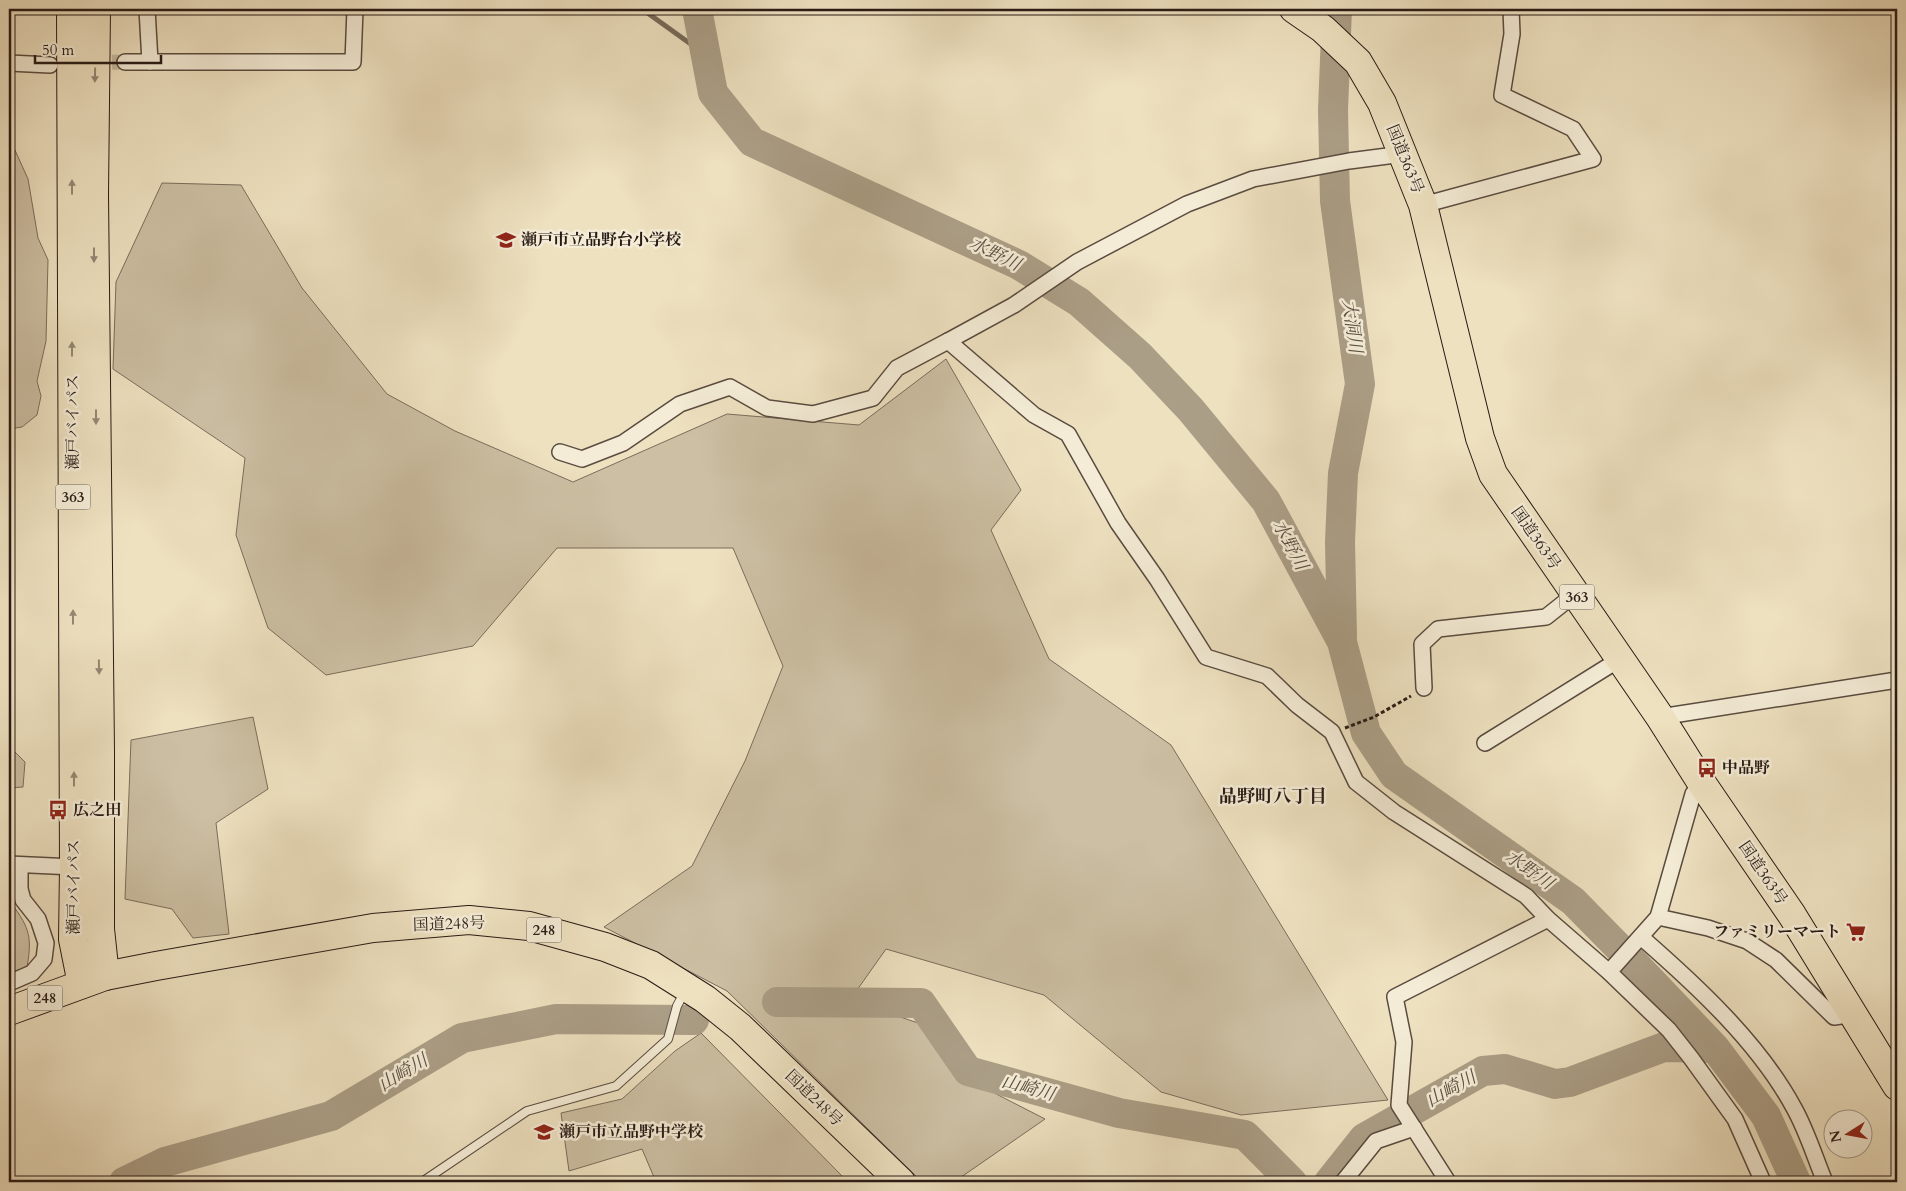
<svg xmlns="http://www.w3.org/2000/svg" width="1906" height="1191" viewBox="0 0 1906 1191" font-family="Cardo,'Noto Serif JP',serif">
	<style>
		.green { fill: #ccbfa3; stroke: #7a6d5c }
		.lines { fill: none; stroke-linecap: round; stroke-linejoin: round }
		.stream { stroke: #776a59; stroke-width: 5 }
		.river { stroke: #ab9e86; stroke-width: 30 }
		.street-tunnel { stroke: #c6b99e; stroke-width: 15; stroke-dasharray: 15 8; stroke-linecap: butt }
		.lane-casing { stroke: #5a4c40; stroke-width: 10 }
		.street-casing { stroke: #5a4c40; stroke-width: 18 }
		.highway-casing { stroke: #281b16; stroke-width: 30 }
		.path { stroke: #281b16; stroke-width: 3; stroke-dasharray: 4 2.5; stroke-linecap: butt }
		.lane { stroke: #f4ecd6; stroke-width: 8 }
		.street { stroke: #f4ecd6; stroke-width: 15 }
		.highway { stroke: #eee1c0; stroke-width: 28 }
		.oneway { fill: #958874 }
		.labels { text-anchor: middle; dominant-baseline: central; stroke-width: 5; stroke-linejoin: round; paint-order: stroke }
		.shield { fill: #f4ecd6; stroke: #655a50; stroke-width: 1 }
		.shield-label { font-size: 15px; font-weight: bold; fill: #281b16 }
		.street-label { font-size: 16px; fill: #281b16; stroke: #f4ecd6 }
		.poi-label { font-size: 16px; font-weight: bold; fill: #281b16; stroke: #f4ecd6; text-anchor: start }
		.water-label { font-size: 18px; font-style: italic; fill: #5c4f43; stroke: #f4ecd6 }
		.neighbourhood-label { font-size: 18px; font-weight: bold; fill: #281b16; stroke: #f4ecd6 }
	</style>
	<rect width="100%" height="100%" fill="#eee1c0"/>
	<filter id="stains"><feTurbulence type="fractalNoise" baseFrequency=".004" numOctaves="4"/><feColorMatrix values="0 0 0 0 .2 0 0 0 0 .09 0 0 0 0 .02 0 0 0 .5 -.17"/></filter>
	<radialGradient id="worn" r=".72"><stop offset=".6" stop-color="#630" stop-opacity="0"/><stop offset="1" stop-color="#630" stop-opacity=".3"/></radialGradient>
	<!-- green -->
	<g class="green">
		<path d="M9,148H14L28,179L38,238L48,260L46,341L37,381L41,396L37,415L22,427L9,429Z"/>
		<path d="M162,183L241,185L302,288L387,394L455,431L573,482L727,414L859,425L946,359L1021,490L991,530L1049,659L1171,745L1388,1100L1241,1115L1161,1092L1044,995L886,949L850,1000L924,1025L969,1080L1045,1119L954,1182H922L727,991L604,927L692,866L745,761L783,666L733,548H557L473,646L326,675L268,628L236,535L245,458L113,369L116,282Z"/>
		<path d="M253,717L268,789L216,823L229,934L193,938L172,909L125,899L131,740Z"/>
		<path d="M9,746L25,762L23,787L9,788Z"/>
		<path d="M9,900C28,926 33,934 27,967L9,978Z"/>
		<path d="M701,1033L848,1182H656L642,1149L569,1171L561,1113L622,1099L675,1051Z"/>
	</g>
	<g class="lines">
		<!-- stream -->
		<path class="stream" d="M642,9L706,55"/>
		<!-- river -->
		<g class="river">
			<path d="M697,9L713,93L752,142L1019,265L1079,302L1140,356L1191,410L1266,501L1342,642L1366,733L1394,775L1573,901L1636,965L1715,1048L1766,1116L1796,1182"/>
			<path d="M1337,9L1333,110L1335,201L1360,384L1343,473L1340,542L1342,636"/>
			<path d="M777,1002L921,1003L968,1071L1119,1113L1245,1135L1292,1182"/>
			<path d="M124,1182L165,1162L331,1116L462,1038L556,1019L694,1020"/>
			<path d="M1329,1182L1364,1138L1483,1071L1505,1069L1555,1084L1570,1082L1664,1047L1714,1048"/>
		</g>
		<!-- street-tunnel -->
		<path class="street-tunnel" d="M89,63L125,62"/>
		<defs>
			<path id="lane" d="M422,1182L527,1111L616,1086L668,1039L677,1006L685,991"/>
			<g id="street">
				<path d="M147,9L150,62"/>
				<path d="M125,62H353L355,9"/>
				<path d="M9,63L50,65"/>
				<path d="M1403,154L1349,161L1253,179L1187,204L1077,262L1014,305L948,341L1034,415L1068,434L1118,523L1157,579L1206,657L1267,676L1297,705L1332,732L1356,782L1394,812L1526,896L1548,919L1609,972L1669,1030L1691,1058L1735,1119L1763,1182"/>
				<path d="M1423,205L1593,159L1573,129L1502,95L1512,34L1511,9"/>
				<path d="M560,452L582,459L623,443L680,404L730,387L767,408L813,414L873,398L897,368L948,341"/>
				<path d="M1424,688L1422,644L1438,629L1546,617L1575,594"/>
				<path d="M1660,717L1897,680"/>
				<path d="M1485,743L1620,659"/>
				<path d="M9,864L74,867"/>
				<path d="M1658,917L1708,928L1747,941L1776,960L1834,1017L1854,1014"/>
				<path d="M1641,937C1696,985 1759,1043 1794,1108C1807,1131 1815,1158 1825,1182"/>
				<path d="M1609,972L1658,917L1693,794L1701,782"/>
				<path d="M9,983L32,973L44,959L46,943L38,919L23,900L20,889V865"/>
				<path d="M1343,1182L1376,1141L1414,1128"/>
				<path d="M1448,1182L1399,1105L1404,1042L1395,997L1548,919"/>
			</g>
			<g id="highway">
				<path d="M71,9L74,867L73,939L82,984"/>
				<path d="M96,9L94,194L100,751V929L105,976"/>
				<path d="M1294,9L1323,29L1358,62L1382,103L1423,205L1480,438L1493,474L1660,717L1701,782L1792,915L1897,1086"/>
				<path d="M9,1011L105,976L156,966L373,928L469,920L529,926L605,947L651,965L705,999L740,1027L901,1182"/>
			</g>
		</defs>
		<!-- lane casing -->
		<use href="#lane" class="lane-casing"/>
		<!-- street casing -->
		<use href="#street" class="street-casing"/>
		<!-- highway casing -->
		<use href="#highway" class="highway-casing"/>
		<!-- path -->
		<path class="path" d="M1345,728L1374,717L1411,696"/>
		<!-- lane -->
		<use href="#lane" class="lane"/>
		<!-- street -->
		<use href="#street" class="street"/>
		<!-- highway -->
		<use href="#highway" class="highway"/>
	</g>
	<!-- one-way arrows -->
	<defs><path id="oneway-solid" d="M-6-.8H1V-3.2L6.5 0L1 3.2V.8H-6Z" transform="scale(1.25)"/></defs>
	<g class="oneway">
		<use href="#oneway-solid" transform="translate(95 75) rotate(91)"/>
		<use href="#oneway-solid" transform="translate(72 187) rotate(-90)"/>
		<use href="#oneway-solid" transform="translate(94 255) rotate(90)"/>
		<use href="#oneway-solid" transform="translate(72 349) rotate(-90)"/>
		<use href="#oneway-solid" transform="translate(96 417) rotate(90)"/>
		<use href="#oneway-solid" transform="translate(73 617) rotate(-90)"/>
		<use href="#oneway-solid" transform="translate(99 667) rotate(89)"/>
		<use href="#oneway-solid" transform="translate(74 779) rotate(-90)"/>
	</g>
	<!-- icons -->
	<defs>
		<symbol id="school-bare" viewBox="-9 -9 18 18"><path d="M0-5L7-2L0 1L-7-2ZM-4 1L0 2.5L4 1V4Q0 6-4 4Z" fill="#8f2418" stroke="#f4ecd6" stroke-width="2.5" paint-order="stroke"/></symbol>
		<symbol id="bus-bare" viewBox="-9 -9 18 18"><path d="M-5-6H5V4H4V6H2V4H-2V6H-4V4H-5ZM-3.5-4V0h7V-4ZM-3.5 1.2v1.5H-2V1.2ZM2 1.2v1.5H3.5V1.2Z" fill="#8f2418" stroke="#f4ecd6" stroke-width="2.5" paint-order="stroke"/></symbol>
		<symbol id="supermarket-bare" viewBox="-9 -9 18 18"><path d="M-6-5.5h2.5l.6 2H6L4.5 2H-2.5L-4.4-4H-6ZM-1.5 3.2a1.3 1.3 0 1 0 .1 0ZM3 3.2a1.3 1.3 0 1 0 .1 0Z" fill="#8f2418" stroke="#f4ecd6" stroke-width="2.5" paint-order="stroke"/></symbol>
	</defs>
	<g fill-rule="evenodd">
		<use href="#school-bare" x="492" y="226" width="28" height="28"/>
		<use href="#bus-bare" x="1693" y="754" width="28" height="28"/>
		<use href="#bus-bare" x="44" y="796" width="28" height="28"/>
		<use href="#supermarket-bare" x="1842" y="918" width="28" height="28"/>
		<use href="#school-bare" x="530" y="1118" width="28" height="28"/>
	</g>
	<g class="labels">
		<!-- shield labels -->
		<g class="shield">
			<rect x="55.5" y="484.5" width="35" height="25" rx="4"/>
			<rect x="1559.5" y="584.5" width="35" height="25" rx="4"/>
			<rect x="526.5" y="917.5" width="35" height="25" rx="4"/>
			<rect x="27.5" y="985.5" width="35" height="25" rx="4"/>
		</g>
		<g class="shield-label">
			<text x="73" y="497">363</text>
			<text x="1577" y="597">363</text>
			<text x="544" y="930">248</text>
			<text x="45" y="998">248</text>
		</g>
		<!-- street labels -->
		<g class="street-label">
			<text transform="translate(1405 159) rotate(68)">国道363号</text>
			<text transform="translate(73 422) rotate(-90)">瀬戸バイパス</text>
			<text transform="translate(1536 538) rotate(55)">国道363号</text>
			<text transform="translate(1763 873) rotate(56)">国道363号</text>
			<text transform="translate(74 887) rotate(-90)">瀬戸バイパス</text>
			<text transform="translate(449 924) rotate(-2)">国道248号</text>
			<text transform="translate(814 1098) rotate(44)">国道248号</text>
		</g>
		<!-- poi labels -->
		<g class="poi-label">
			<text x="521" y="240">瀬戸市立品野台小学校</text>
			<text x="1722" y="768">中品野</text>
			<text x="73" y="810">広之田</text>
			<text x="1841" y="932" text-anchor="end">ファミリーマート</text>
			<text x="559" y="1132">瀬戸市立品野中学校</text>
		</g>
		<!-- water labels -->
		<g class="water-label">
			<text transform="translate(995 254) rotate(26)">水野川</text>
			<text transform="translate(1352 326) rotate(82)">大洞川</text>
			<text transform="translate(1290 545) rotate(62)">水野川</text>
			<text transform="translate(1529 870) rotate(35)">水野川</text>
			<text transform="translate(403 1073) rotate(-31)">山崎川</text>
			<text transform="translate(1028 1088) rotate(15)">山崎川</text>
			<text transform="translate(1451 1089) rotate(-29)">山崎川</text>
		</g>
		<!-- neighbourhood labels -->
		<g class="neighbourhood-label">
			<text x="1273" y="796">品野町八丁目</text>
		</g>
	</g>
	<!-- margin -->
	<rect width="1906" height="1191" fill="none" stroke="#eee1c0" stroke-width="30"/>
	<rect x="10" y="10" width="1886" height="1171" fill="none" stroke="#281b16" stroke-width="2.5"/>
	<rect x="15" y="15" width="1876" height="1161" fill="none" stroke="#281b16"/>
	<!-- north arrow -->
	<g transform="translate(1848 1134) rotate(259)"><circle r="24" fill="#f4ecd6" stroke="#a29889"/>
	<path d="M0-4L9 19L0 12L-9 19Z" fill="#8f2418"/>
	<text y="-8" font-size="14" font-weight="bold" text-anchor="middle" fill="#281b16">N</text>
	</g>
	<!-- scale -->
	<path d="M35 55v8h126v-8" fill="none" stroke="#281b16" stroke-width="2.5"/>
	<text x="42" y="55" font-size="15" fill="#281b16" stroke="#f4ecd6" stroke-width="4" paint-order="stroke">50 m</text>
	<rect width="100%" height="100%" filter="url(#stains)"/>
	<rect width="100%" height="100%" fill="url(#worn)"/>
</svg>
